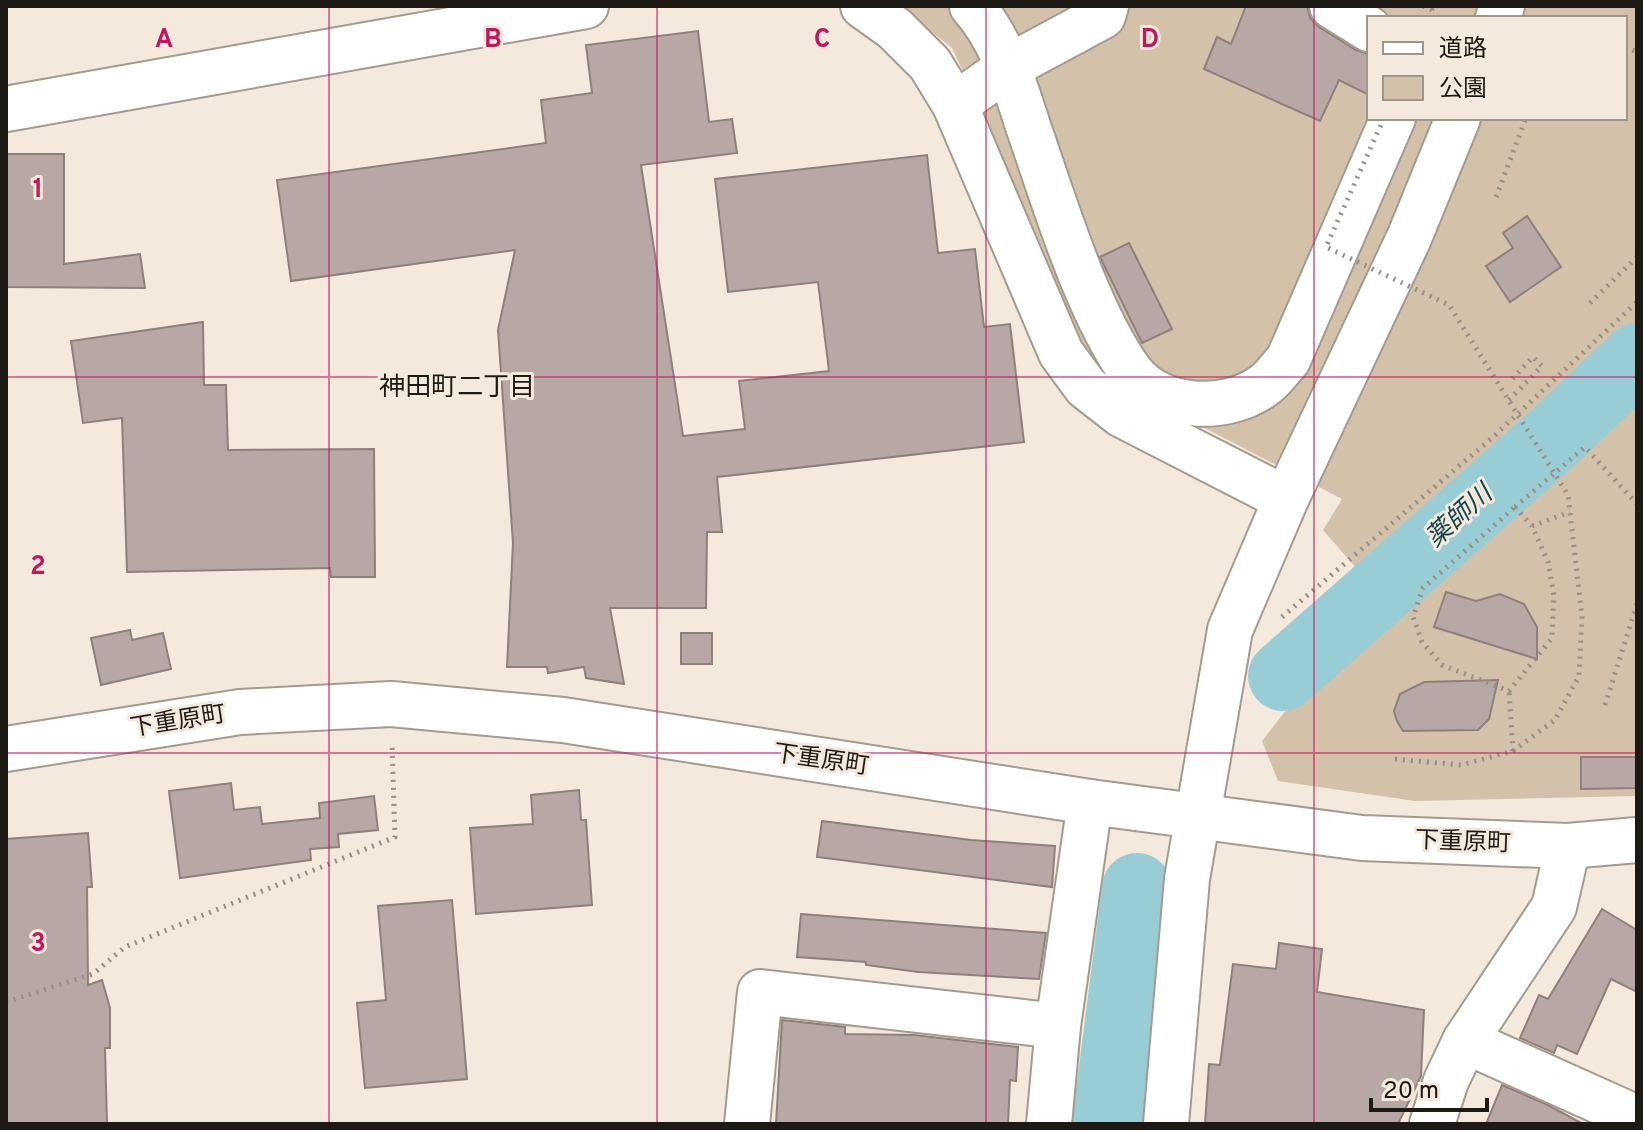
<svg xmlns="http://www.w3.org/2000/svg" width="1643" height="1130" viewBox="0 0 1643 1130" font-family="Overpass,'Noto Sans JP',sans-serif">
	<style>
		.green { fill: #d3c1a9; fill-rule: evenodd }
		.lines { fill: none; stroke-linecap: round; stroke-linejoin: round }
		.river { stroke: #99cdd5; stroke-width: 70 }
		.building { fill: #b7a7a5; stroke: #8f7f7d; stroke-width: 2 }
		.minor-casing { stroke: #a49b8f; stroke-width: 48 }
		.path { stroke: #978f87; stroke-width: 5; stroke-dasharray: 2 6; stroke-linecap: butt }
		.minor { stroke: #fff; stroke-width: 44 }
		.path-bridge { stroke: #978f87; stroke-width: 5; stroke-dasharray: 2 6; stroke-linecap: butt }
		.grid { fill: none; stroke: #c2185b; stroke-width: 2; stroke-opacity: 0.55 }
		.labels { text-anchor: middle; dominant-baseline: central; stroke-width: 6; stroke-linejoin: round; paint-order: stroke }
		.street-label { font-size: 24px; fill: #1d1915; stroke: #f3e9dd }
		.neighbourhood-label { font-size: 26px; fill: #1d1915; stroke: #f3e9dd }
		.water-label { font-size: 26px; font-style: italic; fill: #17464d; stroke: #f3e9dd }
		.grid-label { font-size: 26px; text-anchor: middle; font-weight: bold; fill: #c2185b; stroke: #f3e9dd; stroke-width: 6; stroke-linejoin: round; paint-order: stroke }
	</style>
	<rect width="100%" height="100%" fill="#f3e9dd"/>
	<!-- green -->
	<path class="green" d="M900,6H1637V796L1415,801L1278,781L1262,741L1319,668L1391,608L1323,530L1342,499L1098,373L1071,332L983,113L952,48ZM1369,18H1625V118H1369Z"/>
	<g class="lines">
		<!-- river -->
		<g class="river">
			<path d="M1283,676L1551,440L1637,358"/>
			<path d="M1107,1124L1137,888"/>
		</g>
	</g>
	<!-- building -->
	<g class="building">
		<path d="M1246,6H1307L1310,18L1319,27L1356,50L1369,54V95L1339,80L1320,121L1204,69L1217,37L1231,44Z"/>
		<path d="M698,31L709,122L732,119L737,153L641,165L683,436L745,429L739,381L829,371L818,282L728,292L715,179L927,155L938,253L975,249L984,327L1010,324L1024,442L717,477L722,532H707L706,608H610L624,684L586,678L584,667L548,673L547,667H507L513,543L498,330L515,250L291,281L277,180L546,143L541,100L592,93L586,45Z"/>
		<path d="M6,154H64V264L140,254L145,288L6,287Z"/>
		<path d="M1527,216L1561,267L1510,302L1486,266L1513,248L1503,233Z"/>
		<path d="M1129,243L1172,329L1142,343L1100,257Z"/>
		<path d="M203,322L204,385H226L228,450L374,449L375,577H331L330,568L127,572L122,418L83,423L71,341Z"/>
		<path d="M1446,592L1476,601L1500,594L1524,604L1537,627V659L1434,627Z"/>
		<path d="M130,630L132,640L163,633L171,669L101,685L91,638Z"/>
		<rect x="681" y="633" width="31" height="31"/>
		<path d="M1498,680L1489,719L1478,730L1403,731L1397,721L1394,711L1400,694L1424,682Z"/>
		<path d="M1581,757H1637V788L1581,789Z"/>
		<path d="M231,783L234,810L260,807L262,824L320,818L319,803L374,796L378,830L338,834L339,847L310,849L311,860L180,878L169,791Z"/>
		<path d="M579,790L581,820H586L592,905L476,914L470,828L533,824L531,795Z"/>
		<path d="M822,821L971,840L1055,846L1052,887L817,857Z"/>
		<path d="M88,833L92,887H87L88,985L102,980L110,1008V1048H105L107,1124H6V839Z"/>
		<path d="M452,900L467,1079L365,1088L357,1003L386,1000L378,906Z"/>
		<path d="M1602,909L1637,930V992L1611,979L1577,1054L1557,1045L1554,1053L1520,1038L1539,995L1548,999Z"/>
		<path d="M801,914L1046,933L1039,979L918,972L866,965V962L797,957Z"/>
		<path d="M1279,943L1322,949L1317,992L1424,1010L1421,1076L1398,1124H1205L1209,1064L1220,1065L1233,964L1276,969Z"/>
		<path d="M782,1020L845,1027V1034L914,1035L1018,1047L1016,1081L1010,1080L1008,1124H776Z"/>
		<path d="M1502,1085L1548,1105L1583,1124H1486Z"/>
	</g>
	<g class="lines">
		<defs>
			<g id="minor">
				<path d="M863,6L895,29L930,64L955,105L1061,353L1086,387L1122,415L1286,499"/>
				<path d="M972,6C1002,40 1014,83 1028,126C1053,198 1087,312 1131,372C1159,410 1226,413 1263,386C1273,380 1280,368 1288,360L1393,118"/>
				<path d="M1332,6L1369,29"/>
				<path d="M1498,18L1502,6"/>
				<path d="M955,105L1010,66L1103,16L1106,6"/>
				<path d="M6,109L586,6"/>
				<path d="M6,749L240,712L391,704L563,720L1090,802L1362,838L1568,846L1637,840"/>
				<path d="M1465,1041L1637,1118"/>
				<path d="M747,1124L760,992L1058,1026"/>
				<path d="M1049,1124L1058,1026L1090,802"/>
				<path d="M1166,1124L1187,879L1230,630L1286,499L1409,238L1458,118"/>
				<path d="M1432,1124L1446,1081L1465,1041L1554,907L1568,846"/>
			</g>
		</defs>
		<!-- minor casing -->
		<use href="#minor" class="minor-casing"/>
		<!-- path -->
		<g class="path">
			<path d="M1423,6L1432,10L1429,18"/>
			<path d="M1625,47L1637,52"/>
			<path d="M1496,197L1526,118"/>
			<path d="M1590,303L1637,257"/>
			<path d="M1509,400L1542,366L1533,357L1512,379"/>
			<path d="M1515,507L1532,526L1548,562L1554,596L1552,638L1509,691L1442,665L1422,642L1413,617L1423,588Z"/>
			<path d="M1515,507L1585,447L1637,504"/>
			<path d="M1532,526L1570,512"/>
			<path d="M1282,617L1492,438L1637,302"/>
			<path d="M1605,705L1637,604"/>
			<path d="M1513,751L1555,720"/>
			<path d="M1395,759L1461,765L1513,751L1509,691"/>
			<path d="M6,1002L93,974L125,947L395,837L392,743"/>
		</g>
		<!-- minor -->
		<use href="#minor" class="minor"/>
		<!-- path-bridge -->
		<path class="path-bridge" d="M1384,118L1326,247L1449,305L1568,495L1582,617L1579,676L1555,720"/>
	</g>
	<!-- grid -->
	<path class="grid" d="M329,6V1124M657,6V1124M986,6V1124M1314,6V1124M6,377H1637M6,753H1637"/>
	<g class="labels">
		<!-- street labels -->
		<g class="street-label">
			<text transform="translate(178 722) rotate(-9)">下重原町</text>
			<text transform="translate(821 761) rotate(8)">下重原町</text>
			<text transform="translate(1463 843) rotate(2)">下重原町</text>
		</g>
		<!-- neighbourhood labels -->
		<g class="neighbourhood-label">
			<text x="457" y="388">神田町二丁目</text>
		</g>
		<!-- water labels -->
		<g class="water-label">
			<text transform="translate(1460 517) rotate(-42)">薬師川</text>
		</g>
	</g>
	<g class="grid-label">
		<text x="164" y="47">A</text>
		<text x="493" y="47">B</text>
		<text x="822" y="47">C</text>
		<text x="1150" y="47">D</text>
		<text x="38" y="197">1</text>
		<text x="38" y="574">2</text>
		<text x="38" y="951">3</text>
	</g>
	<!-- border -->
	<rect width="1643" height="1130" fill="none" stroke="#1d1915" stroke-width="16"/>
	<!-- legend -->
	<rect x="1367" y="16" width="260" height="104" fill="#f3e9dd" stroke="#9d968d" stroke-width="2"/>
	<rect x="1383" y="42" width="40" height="12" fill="#ffffff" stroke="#9d968d" stroke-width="2"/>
	<text x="1439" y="56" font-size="24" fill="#1d1915">道路</text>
	<rect x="1383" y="76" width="40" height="24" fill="#d3c1a9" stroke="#9d968d" stroke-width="2"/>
	<text x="1439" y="96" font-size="24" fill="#1d1915">公園</text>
	<!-- scale -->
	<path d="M1371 1098v12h116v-12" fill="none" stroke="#1d1915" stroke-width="4"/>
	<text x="1383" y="1098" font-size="24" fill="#1d1915" stroke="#f3e9dd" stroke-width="6" paint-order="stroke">20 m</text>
</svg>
